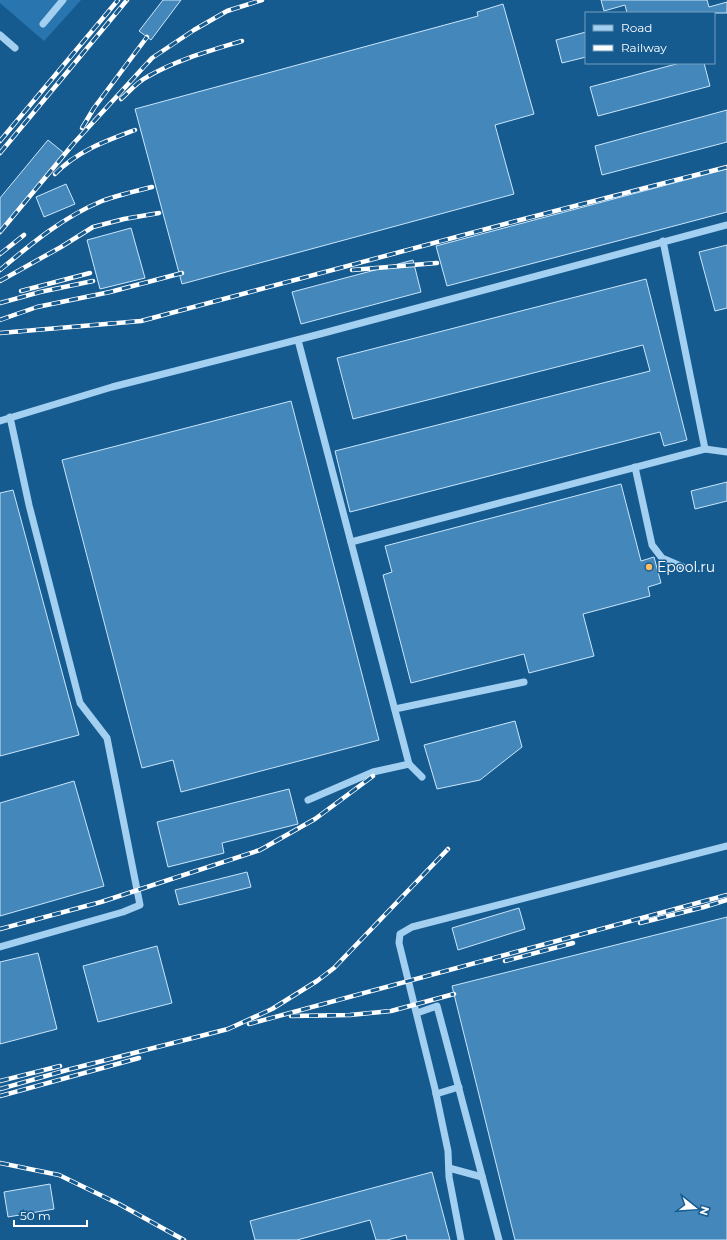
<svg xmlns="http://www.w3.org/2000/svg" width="727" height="1240" viewBox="0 0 727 1240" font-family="Montserrat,sans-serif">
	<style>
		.green { fill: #2975af }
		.building { fill: #4487ba; stroke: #cae6fb }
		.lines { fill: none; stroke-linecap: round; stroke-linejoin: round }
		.minor { stroke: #a3cff0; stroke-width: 7 }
		.rail-casing { stroke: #fff; stroke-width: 4.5 }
		.rail { stroke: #165b90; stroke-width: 3; stroke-dasharray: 9; stroke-linecap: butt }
		.poi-dot { fill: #ffbe62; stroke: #165b90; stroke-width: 1.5 }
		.labels { text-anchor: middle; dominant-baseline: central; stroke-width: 3; stroke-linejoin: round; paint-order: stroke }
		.poi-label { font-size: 14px; fill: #fff; stroke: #165b90; text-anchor: start }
	</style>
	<rect width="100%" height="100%" fill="#165b90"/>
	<!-- green -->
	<path class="green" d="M0,0H81L44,41L0,3Z"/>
	<!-- building -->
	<g class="building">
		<path d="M163,0H181L151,40L139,31Z"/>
		<path d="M601,0H707L709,7L727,2V13H627L625,5L604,11Z"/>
		<path d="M503,4L534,114L495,125L514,194L182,284L135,109L478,16L477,12Z"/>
		<path d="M586,32V57L562,63L556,40Z"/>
		<path d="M680,63H704L710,86L598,116L590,87Z"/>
		<path d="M727,110V142L602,175L595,146Z"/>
		<path d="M48,140L64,153L0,231V198Z"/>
		<path d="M727,169V212L447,286L436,246Z"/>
		<path d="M66,184L75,204L44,217L36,197Z"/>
		<path d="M131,228L145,278L100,289L87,240Z"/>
		<path d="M727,245V308L715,311L699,252Z"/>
		<path d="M413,260L421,292L301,324L292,292Z"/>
		<path d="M646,279L687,440L664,446L660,432L350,512L335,451L650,371L643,345L353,419L337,358Z"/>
		<path d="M291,401L379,740L181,792L173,760L142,768L62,460Z"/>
		<path d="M727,482V501L695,509L691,491Z"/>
		<path d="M621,484L641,561L654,557L661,583L648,587L650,596L583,614L594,656L529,673L524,654L411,683L383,575L392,572L385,546Z"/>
		<path d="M13,490L79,735L0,756V493Z"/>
		<path d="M515,721L522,747L480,780L437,789L424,745Z"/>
		<path d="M74,781L104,886L0,916V803Z"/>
		<path d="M289,789L298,824L222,843L224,853L168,867L157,822Z"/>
		<path d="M247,872L251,887L179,905L175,890Z"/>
		<path d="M519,908L525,929L458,950L452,928Z"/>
		<path d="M727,917V1240H515L452,986Z"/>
		<path d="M157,946L172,1003L98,1022L83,966Z"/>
		<path d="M38,953L57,1029L0,1044V962Z"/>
		<path d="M432,1172L450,1240H407L406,1235L387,1240H376L370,1220L297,1240H255L250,1221Z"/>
		<path d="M50,1184L54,1209L8,1217L4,1192Z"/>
	</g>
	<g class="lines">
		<!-- minor -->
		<g class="minor">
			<path d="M43,24L63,0"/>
			<path d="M0,35L15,48"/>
			<path d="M298,340L409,764L373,772L308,800"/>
			<path d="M0,421L112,387L320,334L727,225"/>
			<path d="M705,449L727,452"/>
			<path d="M635,467L652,545L662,558L683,567"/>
			<path d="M351,542L705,449L663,241"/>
			<path d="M395,709L524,682"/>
			<path d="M409,764L422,777"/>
			<path d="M0,947L123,912L140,905L107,738L80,703L29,505L10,417"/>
			<path d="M417,1013L437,1006L499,1240"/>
			<path d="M436,1094L459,1087"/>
			<path d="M449,1168L482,1177"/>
			<path d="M461,1240L449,1177L448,1151L435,1089L399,943L400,934L412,927L727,846"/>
		</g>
		<defs>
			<g id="rail">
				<path d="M121,99C129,92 137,82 147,77C176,60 209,51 242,41"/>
				<path d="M82,128L94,108L147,37"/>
				<path d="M0,141L118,0"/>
				<path d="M0,153L127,0"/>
				<path d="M55,174C77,151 106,141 135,130"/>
				<path d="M0,232L74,143L152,58L194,30L227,11L262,0"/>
				<path d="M0,254L24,235"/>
				<path d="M0,270C31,244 63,217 102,201C118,195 136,191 152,187"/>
				<path d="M352,270L437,263"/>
				<path d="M0,281L61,247L93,227L124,219L159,213"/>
				<path d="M21,291L90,273"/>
				<path d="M0,303L40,292L93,281"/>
				<path d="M0,320L37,307L110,292L182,273"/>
				<path d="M0,333L141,321L520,220L727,167"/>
				<path d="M640,923L704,907L727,900"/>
				<path d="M0,929L101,902L260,850L315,819L373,776"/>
				<path d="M505,961L573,943"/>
				<path d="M291,1016L350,1015L391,1011L454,994"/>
				<path d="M249,1024L727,895"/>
				<path d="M0,1081L60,1066"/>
				<path d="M0,1089L67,1070L228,1029L272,1009L317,981L334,968L448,849"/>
				<path d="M0,1096L139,1058"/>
				<path d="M0,1163L59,1175L119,1204L184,1240"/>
			</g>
		</defs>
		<!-- rail casing -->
		<use href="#rail" class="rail-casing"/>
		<!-- rail -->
		<use href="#rail" class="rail"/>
	</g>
	<!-- markers -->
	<circle class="poi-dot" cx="649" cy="567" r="4"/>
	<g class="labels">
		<!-- poi labels -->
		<g class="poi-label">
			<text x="657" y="567">Epool.ru</text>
		</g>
	</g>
	<!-- legend -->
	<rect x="585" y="12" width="130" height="52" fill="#165b90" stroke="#739dbc"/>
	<rect x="593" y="25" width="20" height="6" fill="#a3cff0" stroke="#739dbc"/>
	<text x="621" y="32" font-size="12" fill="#ffffff">Road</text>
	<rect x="593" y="45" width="20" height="6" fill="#ffffff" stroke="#739dbc"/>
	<text x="621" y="52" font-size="12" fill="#ffffff">Railway</text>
	<!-- north arrow -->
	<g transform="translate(695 1208) rotate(107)" stroke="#165b90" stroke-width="3" paint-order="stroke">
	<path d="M0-3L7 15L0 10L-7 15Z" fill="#ffffff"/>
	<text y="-6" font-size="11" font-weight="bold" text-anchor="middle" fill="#ffffff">N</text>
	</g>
	<!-- scale -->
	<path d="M14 1220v6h73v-6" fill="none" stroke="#ffffff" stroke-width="2"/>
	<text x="20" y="1220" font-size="12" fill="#ffffff" stroke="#165b90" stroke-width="3" paint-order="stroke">50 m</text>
</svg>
